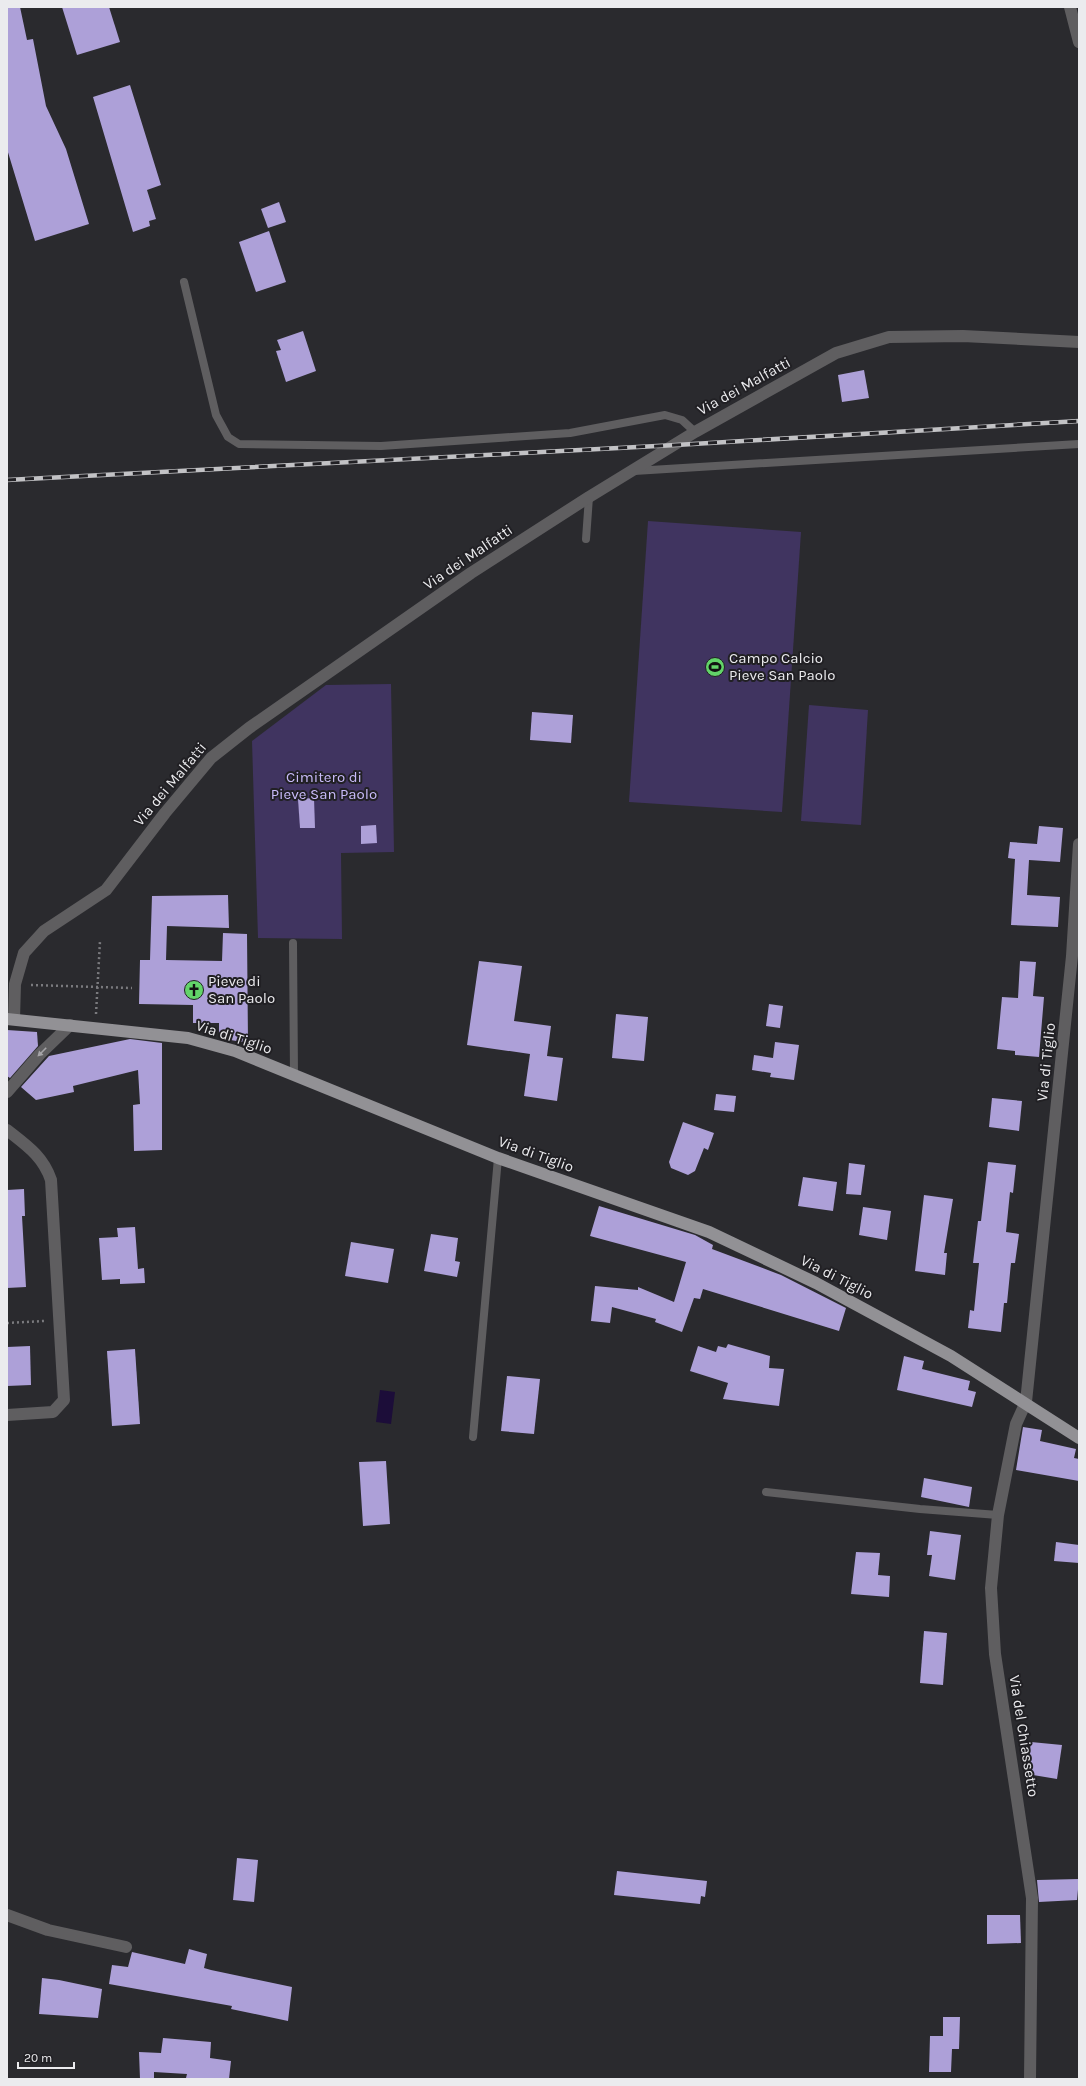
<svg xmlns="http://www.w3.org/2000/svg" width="1086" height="2086" viewBox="0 0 1086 2086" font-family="Karla,sans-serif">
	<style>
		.green { fill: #403460 }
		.water { fill: #1c0d39 }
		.building { fill: #ada0d8 }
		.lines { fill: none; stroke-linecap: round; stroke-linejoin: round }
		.path { stroke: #7a7a7e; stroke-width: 2.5; stroke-dasharray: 2 3; stroke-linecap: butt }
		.lane { stroke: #5f5e60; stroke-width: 8 }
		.street { stroke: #5f5e60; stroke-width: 12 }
		.primary { stroke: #929195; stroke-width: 12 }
		.rail-casing { stroke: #c2c2c5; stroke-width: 4.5 }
		.rail { stroke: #212024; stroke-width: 3; stroke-dasharray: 9; stroke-linecap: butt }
		.oneway { fill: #a5a4a7 }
		.labels { text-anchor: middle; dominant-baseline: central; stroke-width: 4; stroke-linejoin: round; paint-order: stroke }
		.street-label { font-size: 15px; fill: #ebebee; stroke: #212024 }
		.poi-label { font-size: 15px; fill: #ebebee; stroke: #212024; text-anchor: start }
		.park-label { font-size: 15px; fill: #c9bbfa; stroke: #212024 }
	</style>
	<rect width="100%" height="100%" fill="#2a2a2e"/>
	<!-- green -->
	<g class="green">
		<path d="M648,521L801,532L782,812L629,802Z"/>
		<path d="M391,684L394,852L341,853L342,939L258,938L252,741L326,685Z"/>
		<path d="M809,705L868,710L861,825L801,821Z"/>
	</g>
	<!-- water -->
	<path class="water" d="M380,1390L395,1392L391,1424L376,1422Z"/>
	<!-- building -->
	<g class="building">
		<path d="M7,7H20L27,40L33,39L46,106L66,149L89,224L35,241L7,149Z"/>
		<path d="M62,7H109L120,42L77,55Z"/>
		<path d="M130,85L161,185L147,190L156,219L149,221L150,226L133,232L93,97Z"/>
		<path d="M279,202L286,222L268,228L261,209Z"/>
		<path d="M269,231L286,282L256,292L239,242Z"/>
		<path d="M303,331L316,371L286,382L276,351L281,350L277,340Z"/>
		<path d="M864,370L869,398L842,402L838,375Z"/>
		<path d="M532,712L573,715L571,743L530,740Z"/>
		<path d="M314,798L315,828H300L298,799Z"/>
		<path d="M376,825L377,843L361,844V826Z"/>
		<path d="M1039,826L1063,828L1060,862L1029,860L1027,895L1060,897L1058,927L1011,925L1015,859L1008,858L1010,842L1037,844Z"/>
		<path d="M228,895L229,928L167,926L166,960L222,961L223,933L247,934L248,1043L219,1038V1023H193V1005L139,1004L140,960H150L152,896Z"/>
		<path d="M479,961L522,966L514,1021L551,1026L547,1056L563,1058L557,1101L524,1096L530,1054L467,1045Z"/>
		<path d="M1020,961L1036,962L1033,996L1044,997L1039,1057L1015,1055V1051L997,1049L1002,997L1018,998Z"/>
		<path d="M769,1004L783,1006L780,1028L766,1026Z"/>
		<path d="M616,1014L648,1017L644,1061L612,1058Z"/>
		<path d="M7,1030L37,1032L38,1046L10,1078L7,1076Z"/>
		<path d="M130,1039L162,1043V1150L134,1151L133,1105L140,1104L138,1070L73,1086L74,1092L36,1100L21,1087L49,1056Z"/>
		<path d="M775,1042L799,1045L794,1080L770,1077L771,1073L752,1070L754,1055L773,1058Z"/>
		<path d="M716,1094L736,1096L734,1112L714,1110Z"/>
		<path d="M992,1098L1022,1101L1019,1131L989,1127Z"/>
		<path d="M683,1122L714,1133L708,1150L704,1148L695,1171L688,1175L671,1168L669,1162Z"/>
		<path d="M988,1162L1016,1165L1013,1193L1010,1192L1006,1232L1019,1234L1015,1263H1011L1007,1303H1004L1001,1332L968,1328L970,1310L974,1311L979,1263H973L978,1221H981Z"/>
		<path d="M849,1163L865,1165L861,1195L846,1194Z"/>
		<path d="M803,1177L837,1182L833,1211L798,1206Z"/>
		<path d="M24,1189L25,1216H22L26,1287L7,1288V1190Z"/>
		<path d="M924,1195L953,1199L944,1253H947L945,1275L915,1271Z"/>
		<path d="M599,1206L695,1235L713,1245L712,1249L781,1275L846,1308L839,1331L703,1289L700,1299L694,1298L682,1332L655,1322L656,1319L612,1307L610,1323L591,1321L595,1286L638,1290V1287L674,1302L686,1262L590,1236Z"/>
		<path d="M863,1207L891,1211L887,1240L859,1235Z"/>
		<path d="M135,1227L138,1269L144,1268L145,1283L120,1284V1279L102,1280L99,1238L118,1237L117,1228Z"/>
		<path d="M431,1234L458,1238L455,1261L460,1262L457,1277L424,1271Z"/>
		<path d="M351,1242L394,1249L388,1283L345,1276Z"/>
		<path d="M728,1344L770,1356L769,1368L784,1369L779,1406L723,1399L728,1383L690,1371L698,1346L716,1352L718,1346L726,1348Z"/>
		<path d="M30,1346L31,1385L7,1386V1347Z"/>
		<path d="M135,1349L140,1424L112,1426L107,1351Z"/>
		<path d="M904,1356L924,1361L922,1369L970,1381L968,1390L976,1392L972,1407L897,1390Z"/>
		<path d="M507,1376L540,1379L534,1434L501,1431Z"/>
		<path d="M1023,1427L1042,1430L1040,1441L1076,1449L1074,1458L1079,1459V1481L1016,1470Z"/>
		<path d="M386,1461L390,1524L363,1526L359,1462Z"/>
		<path d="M924,1478L972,1487L969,1507L921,1497Z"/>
		<path d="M930,1531L961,1535L955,1580L929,1576L932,1555H927Z"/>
		<path d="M1056,1542L1079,1545V1563L1054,1561Z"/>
		<path d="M856,1552L880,1553L878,1575L890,1576L889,1597L851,1594Z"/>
		<path d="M924,1631L947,1633L943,1685L920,1683Z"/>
		<path d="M1031,1742L1062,1745L1057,1779L1027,1774Z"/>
		<path d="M237,1858L258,1860L254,1902L233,1900Z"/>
		<path d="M617,1871L707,1881L705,1897L701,1896L700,1904L614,1895Z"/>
		<path d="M1079,1879L1077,1900L1039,1902L1037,1880Z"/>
		<path d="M987,1915H1020L1021,1943L987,1944Z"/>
		<path d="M189,1949L207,1954L204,1968L211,1970L292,1987L288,2021L231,2009L232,2006L109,1984L112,1965L128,1967L132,1952L185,1964Z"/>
		<path d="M42,1978L59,1980L102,1989L98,2018L39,2014Z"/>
		<path d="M943,2017H960L959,2049H952L951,2072H929L930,2036H943Z"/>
		<path d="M163,2038L211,2042L210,2058L231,2061L229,2079H194L186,2078L187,2074L154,2072V2079H140L139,2052L161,2053Z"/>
	</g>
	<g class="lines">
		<!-- path -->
		<g class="path">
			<path d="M31,985L132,988"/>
			<path d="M96,1014L100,941"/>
			<path d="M7,1323L44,1321"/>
		</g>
		<!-- lane -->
		<g class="lane">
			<path d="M184,282L216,415L228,437L239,444L381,446L570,433L665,415L682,420L695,432"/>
			<path d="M634,471L1079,444"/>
			<path d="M586,539L589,497"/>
			<path d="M293,943L294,1075"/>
			<path d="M473,1437L498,1158"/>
			<path d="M766,1492L920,1509L998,1515"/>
		</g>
		<!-- street -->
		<g class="street">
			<path d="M1070,7L1079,42"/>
			<path d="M14,1019L15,984L24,953L44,931L106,890L165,813L211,758L249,728L471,573L589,497L695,432L836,353L889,337L963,336L1079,342"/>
			<path d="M7,1092L40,1054L70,1025"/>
			<path d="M7,1130C26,1145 43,1156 51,1180L64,1400L53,1412L7,1415"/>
			<path d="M7,1915L48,1930L126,1947"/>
			<path d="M1030,2079L1032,1898L995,1654L991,1588L998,1515L1016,1424L1026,1402L1072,956L1079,844"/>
		</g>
		<!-- primary -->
		<path class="primary" d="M7,1019L188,1038L235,1051L498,1158L709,1232L816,1283L951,1356L1079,1438"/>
		<defs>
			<path id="rail" d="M7,480L676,445L1079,421"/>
		</defs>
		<!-- rail casing -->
		<use href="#rail" class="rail-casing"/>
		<!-- rail -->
		<use href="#rail" class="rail"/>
	</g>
	<!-- one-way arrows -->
	<defs><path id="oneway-solid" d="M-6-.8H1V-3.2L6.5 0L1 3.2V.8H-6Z"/></defs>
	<use class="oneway" href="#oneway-solid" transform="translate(42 1052) rotate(135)"/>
	<!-- icons -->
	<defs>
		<symbol id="stadium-disc" viewBox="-11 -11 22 22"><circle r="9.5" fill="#62d469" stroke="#212024"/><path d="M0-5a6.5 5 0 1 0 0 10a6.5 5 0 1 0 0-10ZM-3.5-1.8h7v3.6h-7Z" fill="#111"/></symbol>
		<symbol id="church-disc" viewBox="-11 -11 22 22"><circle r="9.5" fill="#62d469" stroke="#212024"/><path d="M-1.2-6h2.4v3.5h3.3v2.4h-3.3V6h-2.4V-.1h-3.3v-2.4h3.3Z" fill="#111"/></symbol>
	</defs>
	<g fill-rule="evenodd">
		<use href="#stadium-disc" x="704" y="656" width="22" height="22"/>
		<use href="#church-disc" x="183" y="979" width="22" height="22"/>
	</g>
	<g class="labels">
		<!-- street labels -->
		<g class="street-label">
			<text transform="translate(744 386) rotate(-29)">Via dei Malfatti</text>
			<text transform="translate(468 557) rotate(-34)">Via dei Malfatti</text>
			<text transform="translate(170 784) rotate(-50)">Via dei Malfatti</text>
			<text transform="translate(234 1037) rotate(18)">Via di Tiglio</text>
			<text transform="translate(1046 1062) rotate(-84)">Via di Tiglio</text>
			<text transform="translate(536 1154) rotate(20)">Via di Tiglio</text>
			<text transform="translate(837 1277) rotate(27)">Via di Tiglio</text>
			<text transform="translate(1024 1736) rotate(81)">Via del Chiassetto</text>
		</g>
		<!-- poi labels -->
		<g class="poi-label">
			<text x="729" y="658">Campo Calcio<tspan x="729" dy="17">Pieve San Paolo</tspan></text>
			<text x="208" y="981">Pieve di<tspan x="208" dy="17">San Paolo</tspan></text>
		</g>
		<!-- park labels -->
		<g class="park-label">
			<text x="324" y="777">Cimitero di<tspan x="324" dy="17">Pieve San Paolo</tspan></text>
		</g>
	</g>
	<!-- border -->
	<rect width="1086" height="2086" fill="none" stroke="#ebebee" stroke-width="16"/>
	<!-- scale -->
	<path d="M18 2062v6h56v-6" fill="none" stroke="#ebebee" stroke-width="2"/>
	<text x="24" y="2062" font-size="12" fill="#ebebee" stroke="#212024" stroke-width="3" paint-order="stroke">20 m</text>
</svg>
